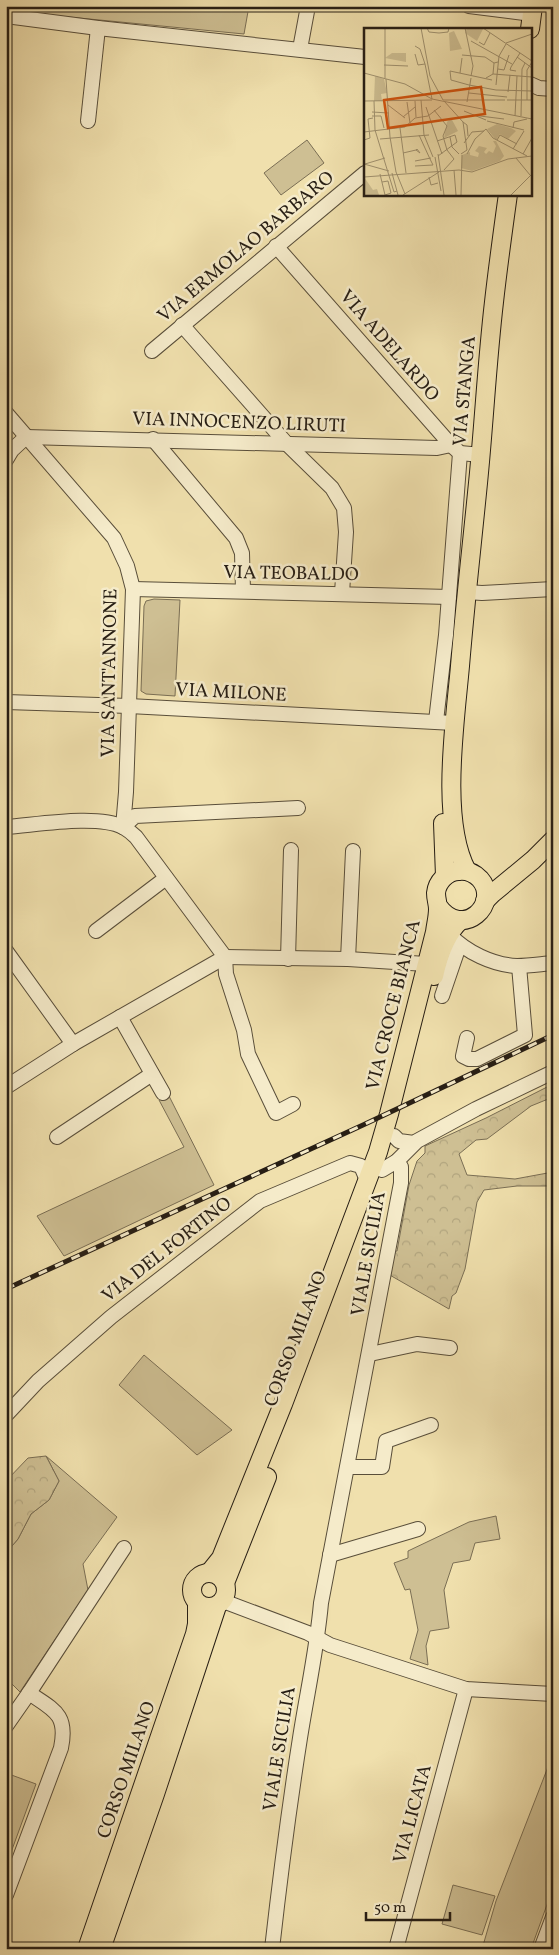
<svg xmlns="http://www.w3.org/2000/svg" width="559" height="1955" viewBox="0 0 559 1955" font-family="Vollkorn,serif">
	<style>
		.green { fill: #cebf93; stroke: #7a6e54 }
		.forest { fill: url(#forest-crowns); stroke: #7a6e54 }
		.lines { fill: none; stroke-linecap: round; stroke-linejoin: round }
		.minor-casing { stroke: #594e3a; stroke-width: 16 }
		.major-casing { stroke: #271e14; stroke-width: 20 }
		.minor { stroke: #f5ebca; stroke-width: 14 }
		.major { stroke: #f0e0ad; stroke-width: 18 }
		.rail-casing { stroke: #271e14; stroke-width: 5 }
		.rail { stroke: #f5ebca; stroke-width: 3; stroke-dasharray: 9; stroke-linecap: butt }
		.labels { text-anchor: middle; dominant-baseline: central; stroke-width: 5; stroke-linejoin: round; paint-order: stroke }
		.street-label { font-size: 19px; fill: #271e14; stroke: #f5ebca }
		.inset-road { fill: none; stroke: #a09270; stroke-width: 1 }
		.view { fill: #d5530d; fill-opacity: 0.15; stroke: #d5530d; stroke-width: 2.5 }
		.inset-edge { fill: none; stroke: #271e14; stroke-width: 2.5 }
	</style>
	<defs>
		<pattern id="forest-crowns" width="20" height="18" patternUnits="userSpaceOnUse" patternTransform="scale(1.25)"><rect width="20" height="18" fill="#cebf93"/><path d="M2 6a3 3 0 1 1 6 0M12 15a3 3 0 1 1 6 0" fill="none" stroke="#b1a47e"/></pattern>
	</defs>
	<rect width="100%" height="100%" fill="#f0e0ad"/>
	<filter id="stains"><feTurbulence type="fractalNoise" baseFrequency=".004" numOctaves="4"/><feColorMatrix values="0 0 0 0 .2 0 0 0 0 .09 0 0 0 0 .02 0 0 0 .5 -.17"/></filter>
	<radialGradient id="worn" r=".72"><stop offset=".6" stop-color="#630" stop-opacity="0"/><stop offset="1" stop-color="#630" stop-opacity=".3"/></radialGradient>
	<!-- green -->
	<g class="green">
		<path d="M14,6H249L244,34L48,15Z"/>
		<path d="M307,140L324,163L281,195L264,173Z"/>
		<path d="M154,599L180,600L175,696L146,694L141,691L144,606L146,601Z"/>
		<path d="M169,1096L214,1185L64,1256L37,1216L184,1147L159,1100Z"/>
		<path d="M144,1355L232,1430L197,1455L119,1385Z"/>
		<path d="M46,1456L117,1517L83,1564L88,1590L20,1692L6,1678V1553L18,1539L31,1514L49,1500L59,1481Z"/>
		<path d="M496,1516L500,1539L475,1543L470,1560L453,1563L444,1590L449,1628L430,1631L426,1646L428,1665L410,1659L418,1630L410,1589L405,1590L394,1563L408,1558V1551L469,1522Z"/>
		<path d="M553,1754V1888L531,1949H482L496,1901Z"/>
		<path d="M6,1773L36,1784L6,1866Z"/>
		<path d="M453,1885L495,1896L482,1935L442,1924Z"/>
	</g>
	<!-- forest -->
	<g class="forest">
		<path d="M553,1084V1097L531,1106L487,1139L476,1140L459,1154L467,1175L515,1179L553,1172V1186H517L484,1190L477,1202L465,1269L456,1293L452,1296L449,1309L388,1274L392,1251H397L409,1185L417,1161L425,1153V1146L486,1118Z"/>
		<path d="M46,1456L59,1481L49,1500L31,1514L18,1539L6,1553V1481L28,1458Z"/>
	</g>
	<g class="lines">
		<defs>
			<g id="minor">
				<path d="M469,6L532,14"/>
				<path d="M6,16L98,28L365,57"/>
				<path d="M300,49L308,6"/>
				<path d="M530,84L539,88L553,89"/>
				<path d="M88,121L98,28"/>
				<path d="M276,246L451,445L460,453L481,455"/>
				<path d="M182,325L286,443L332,488L344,508L346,532L342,593"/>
				<path d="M152,351L365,173"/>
				<path d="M6,413L114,538L127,566L133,589L126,792L123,827"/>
				<path d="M26,437L437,448L451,445"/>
				<path d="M153,439L236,538L242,553L243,591"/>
				<path d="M6,460L12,450L26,437"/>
				<path d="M133,589L449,597"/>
				<path d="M467,592L482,593L553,589"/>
				<path d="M6,702L129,706L454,723"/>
				<path d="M436,721L446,635L460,453"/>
				<path d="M6,827C36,825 97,814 123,827C128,830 132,833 136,837L225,957"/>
				<path d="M123,827L135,816L298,808"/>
				<path d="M96,931L166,878"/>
				<path d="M450,935C466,952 493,965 517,966C529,966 541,964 553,963"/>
				<path d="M6,951L73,1044"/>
				<path d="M225,957L348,959L426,964"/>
				<path d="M225,957L226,974L244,1030L248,1054L276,1113L293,1104"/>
				<path d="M288,959L291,850"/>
				<path d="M348,959L353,851"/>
				<path d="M442,996L457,952L461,946"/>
				<path d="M120,1017L163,1093"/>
				<path d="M467,1038L463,1056L469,1059H477L525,1035L519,966"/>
				<path d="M6,1087L73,1044L225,957"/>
				<path d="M394,1136L399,1141L414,1143"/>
				<path d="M57,1137L152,1074"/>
				<path d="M382,1170L397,1161L417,1141L476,1109L553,1072"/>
				<path d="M370,1354L417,1344L450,1348"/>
				<path d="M6,1415L38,1381L111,1317L260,1201L350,1163L361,1166L367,1180"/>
				<path d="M348,1467H382L386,1441L431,1425"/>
				<path d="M330,1555L418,1529"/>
				<path d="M223,1601L308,1633L330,1645L466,1689L553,1694"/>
				<path d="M6,1726L29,1693L124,1548"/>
				<path d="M6,1895L61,1748C68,1714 54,1710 29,1693"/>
				<path d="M272,1949C280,1878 289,1808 300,1738C307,1693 317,1649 321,1603L401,1183V1167L397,1161"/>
				<path d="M396,1949L466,1689"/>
				<path d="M541,1949L553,1917"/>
			</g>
			<g id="major">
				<path d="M530,29L533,6"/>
				<path d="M443,823L445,876"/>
				<path d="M467,871C440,821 455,723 460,666C465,605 472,544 478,483C484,423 487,362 494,302C498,266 503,230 508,194"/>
				<path d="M485,901L493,893L533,860L553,840"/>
				<path d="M434,976C438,958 446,933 461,920"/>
				<circle cx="209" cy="1590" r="17"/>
				<path d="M209,1573L221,1558L283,1404L378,1152L389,1114L435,932C436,924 438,917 438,909C438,904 436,899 436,893C437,882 447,871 459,871C467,870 474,873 480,879C501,903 463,941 438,906"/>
				<path d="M225,1583L267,1477"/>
				<path d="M87,1949L195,1634L197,1624V1603"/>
				<path d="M101,1949L155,1794L217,1606"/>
			</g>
		</defs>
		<!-- minor casing -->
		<use href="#minor" class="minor-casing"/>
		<!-- major casing -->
		<use href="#major" class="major-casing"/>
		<!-- minor -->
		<use href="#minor" class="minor"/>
		<!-- major -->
		<use href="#major" class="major"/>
		<defs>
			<path id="rail" d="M6,1289L363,1125L553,1035"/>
		</defs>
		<!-- rail casing -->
		<use href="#rail" class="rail-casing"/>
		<!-- rail -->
		<use href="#rail" class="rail"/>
	</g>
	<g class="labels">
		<!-- street labels -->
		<g class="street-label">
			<text transform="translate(246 247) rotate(-40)">VIA ERMOLAO BARBARO</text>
			<text transform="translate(389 346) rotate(49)">VIA ADELARDO</text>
			<text transform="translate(465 391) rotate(-85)">VIA STANGA</text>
			<text transform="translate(239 423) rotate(2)">VIA INNOCENZO LIRUTI</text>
			<text transform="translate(291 574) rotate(1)">VIA TEOBALDO</text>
			<text transform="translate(110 673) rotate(-89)">VIA SANT'ANNONE</text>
			<text transform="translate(231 693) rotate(3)">VIA MILONE</text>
			<text transform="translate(394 1005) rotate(-76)">VIA CROCE BIANCA</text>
			<text transform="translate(167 1250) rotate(-38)">VIA DEL FORTINO</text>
			<text transform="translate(369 1254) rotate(-80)">VIALE SICILIA</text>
			<text transform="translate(296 1339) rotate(-69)">CORSO MILANO</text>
			<text transform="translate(280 1749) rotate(-81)">VIALE SICILIA</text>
			<text transform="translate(127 1770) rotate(-71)">CORSO MILANO</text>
			<text transform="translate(413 1814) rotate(-75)">VIA LICATA</text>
		</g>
	</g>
	<!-- overview -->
	<g transform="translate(364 28)">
		<rect width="168" height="168" fill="#f0e0ad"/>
		<path d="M103,0L119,1L113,13L101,5ZM90,3L98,21L86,23L85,5ZM28,25H42V34L21,30ZM11,48L20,51L23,65L17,66L18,73H10ZM87,90L94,103L80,110L83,94ZM133,96L147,100L152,103L144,111L136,106L132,112L123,101ZM129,113H132L140,128L136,133L108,143L97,140L98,127L106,124V127L114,129L115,125L111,123L115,118L123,120L120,124L122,126L125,123L129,125L132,118Z" fill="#cebf93"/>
		<path d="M0,149L9,162L13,161L15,167H0Z" fill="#cebf93"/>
		<path class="inset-road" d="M57,0L66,48L79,72M63,0L65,4L75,5L84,4L85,0M101,0L109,38L107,48M119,0L168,33M107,13L148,36M115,14L120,17L126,5M142,15L168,6M51,18L56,21L61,36L68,71M51,26L54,37L61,36M98,27L121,29L130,35M153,29L168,40M20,37L44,38M134,41L140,42L145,27M152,43L146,42L147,39L156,25M0,45L41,56L68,71L168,91M96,45L98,30M129,46L130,35L134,34M21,50V0M122,50L129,46L168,49M22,51L26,109L32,144L41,166M128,52L86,43L87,52L105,57L132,62L168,63M132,57L135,28L142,16M144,64L146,47M105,65L143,69M57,72L60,107L69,129M79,72H141M143,72H168M163,72V42L168,34M0,73L68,72M10,73L11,102L30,164L33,163M51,73L52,89M80,73L99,94L103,122L97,126M43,74L46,95M103,74L107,50M24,77L41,90M62,79L78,126M70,82L83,98L79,108L83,122L90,131L80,142M100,83L122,92M8,84L25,85M108,87L140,91M8,88H17L20,100M64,88L77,78M151,88L153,48M157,88L158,41L161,35M39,89L51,79M123,93L160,102M99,94L103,97L104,108M46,96L63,95M36,100L42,145M149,100L150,94L163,91M122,101L129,110L163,128M0,104L41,99L51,90L64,88M55,107L66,131M86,109L88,119L95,126M16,111L65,107M0,112L6,110L4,91L9,90M133,112L136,107L153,116M73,113L91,107L93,114L74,128M100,115L108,104L120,103M149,121L160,103M39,125L52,122L56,125L53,121L52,122M74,126L80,167M103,126L111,111L122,101M159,126L168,110M71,129L77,163M152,130L166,147M51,133L67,130M0,136L25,143M1,136L21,130M51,138L69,137L66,131M90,142L92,167M95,142L108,144L144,131L168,128M28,145L34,167M16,146L21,167M0,149L95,142M65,149L67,157L74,155M18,154L24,153L27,165L21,167M39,167L75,144M97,167L98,127M147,167L168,146"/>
		<path class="view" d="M117,59L121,86L24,100L20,72Z"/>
		<rect width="168" height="168" class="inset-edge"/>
	</g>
	<!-- margin -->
	<rect width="559" height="1955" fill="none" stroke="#f0e0ad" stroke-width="25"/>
	<rect x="8" y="8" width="544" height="1940" fill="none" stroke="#271e14" stroke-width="2.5"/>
	<rect x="12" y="12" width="534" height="1930" fill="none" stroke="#271e14"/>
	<!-- scale -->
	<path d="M366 1912v8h84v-8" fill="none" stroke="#271e14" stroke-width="2.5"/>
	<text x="374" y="1912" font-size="15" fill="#271e14" stroke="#f5ebca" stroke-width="4" paint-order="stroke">50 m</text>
	<rect width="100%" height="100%" filter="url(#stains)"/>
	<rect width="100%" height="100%" fill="url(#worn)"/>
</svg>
